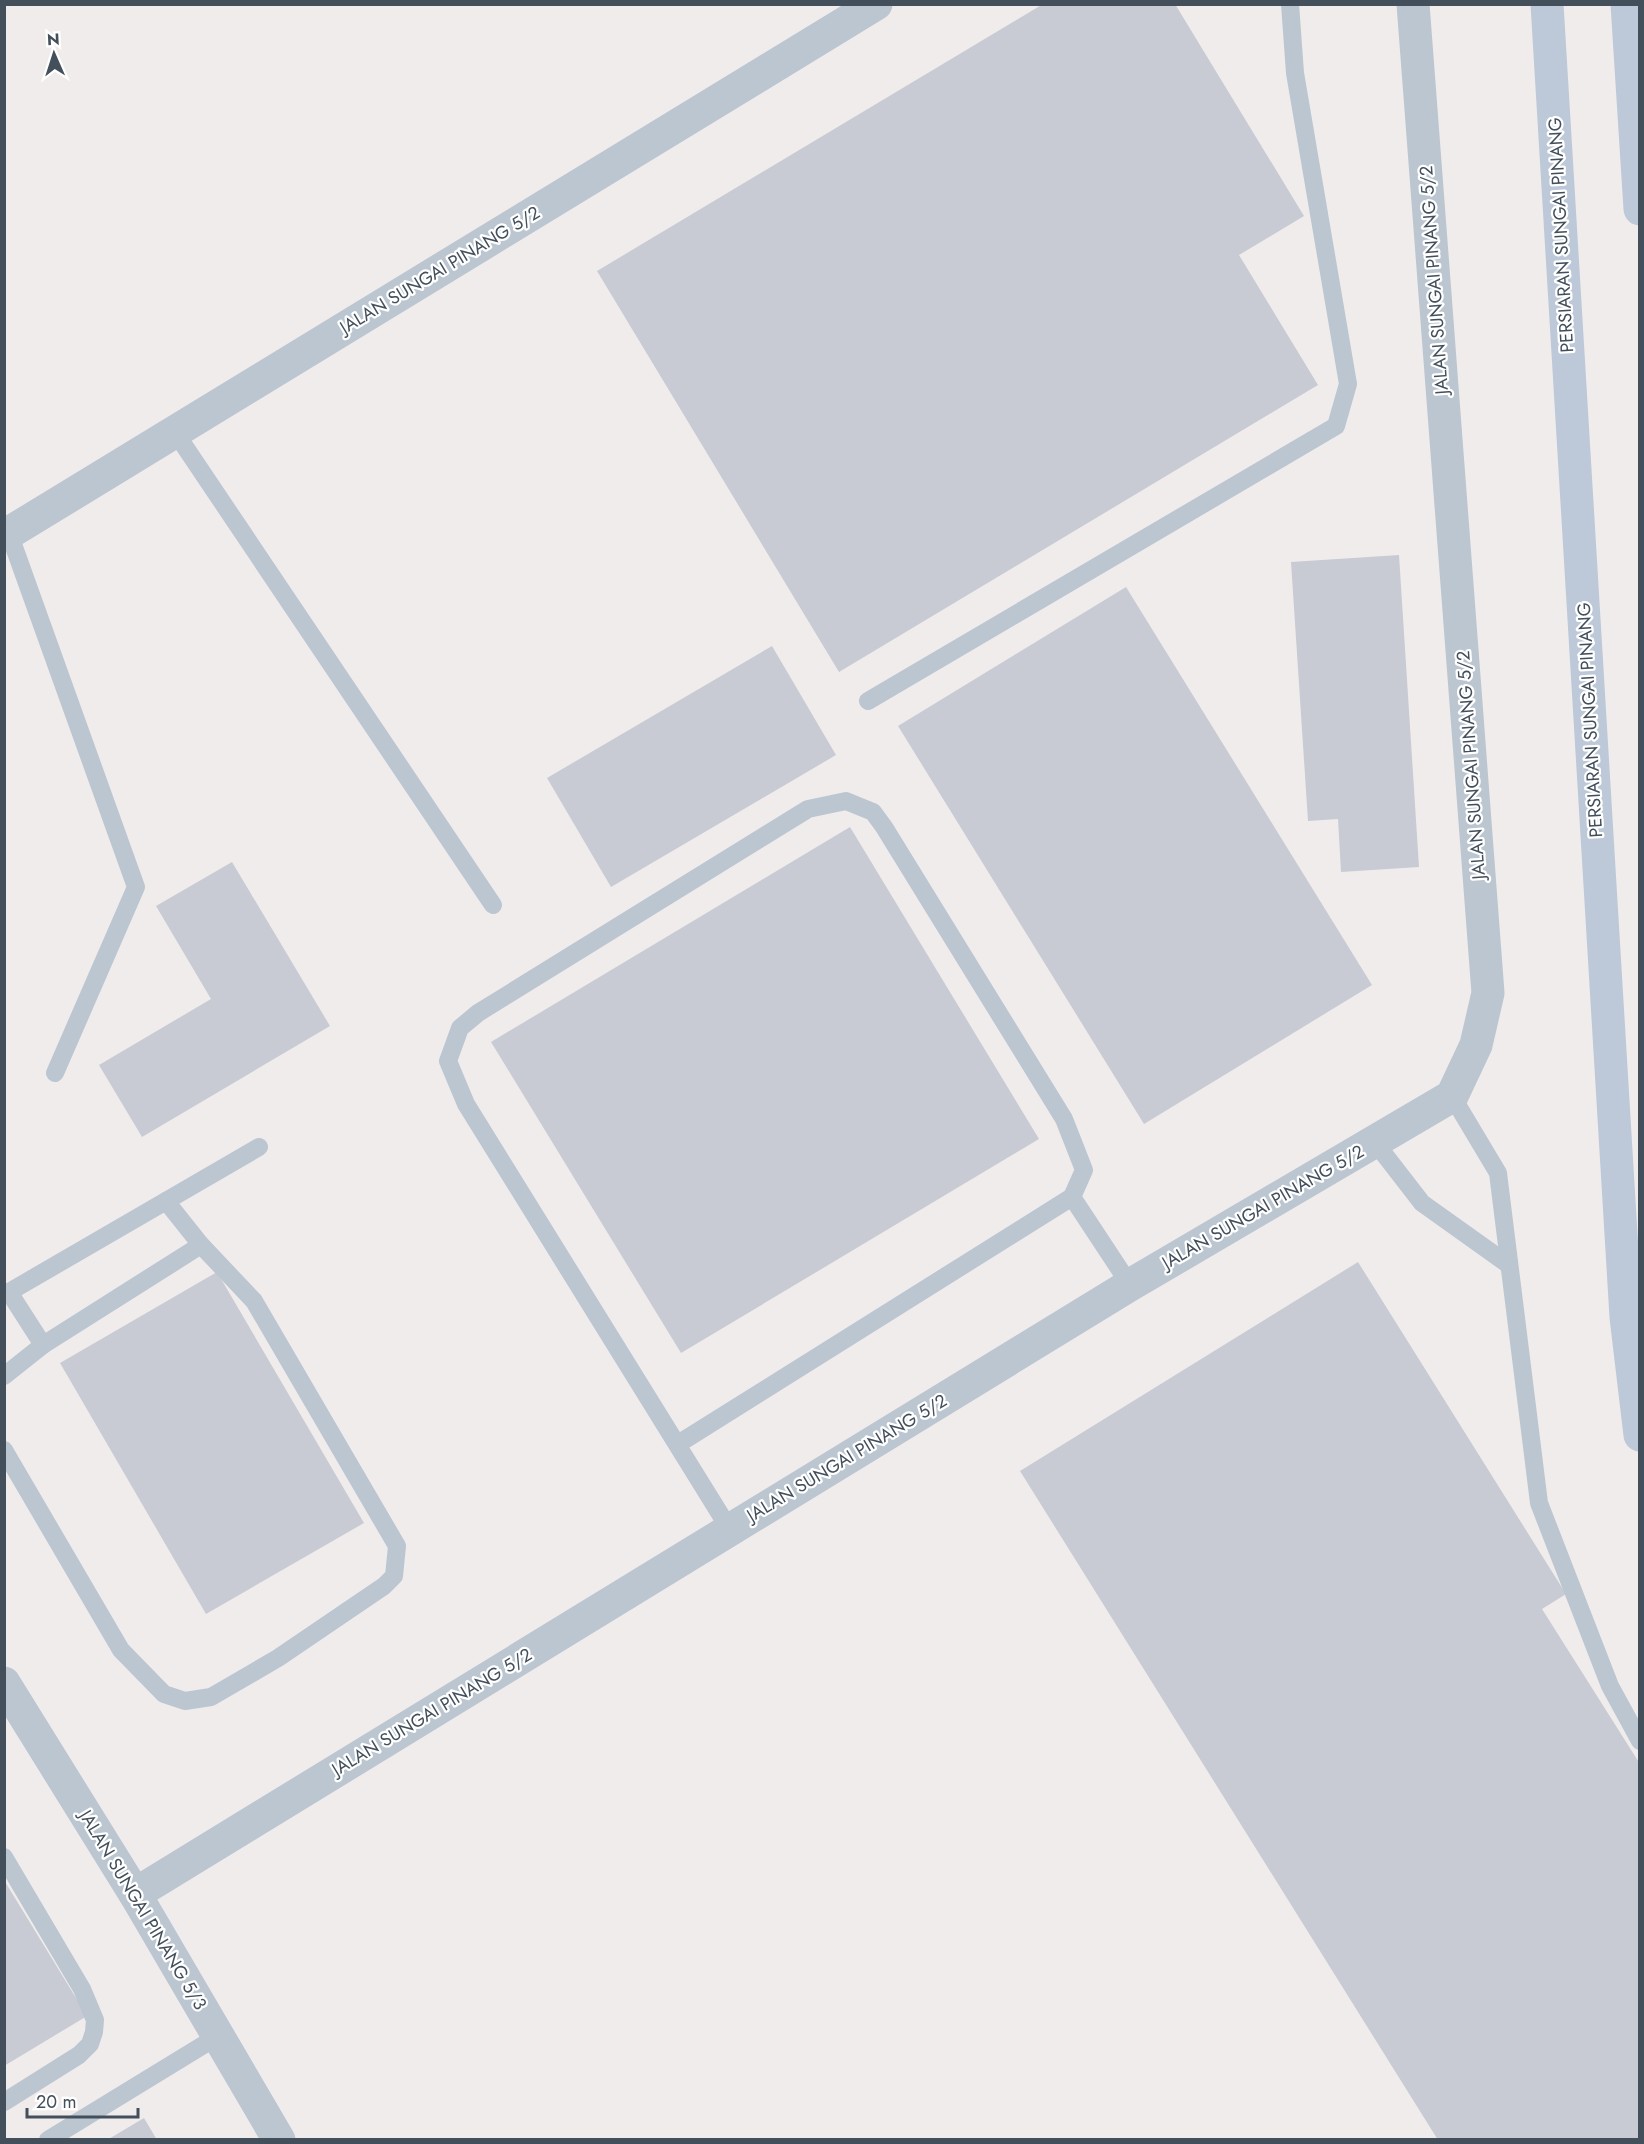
<svg xmlns="http://www.w3.org/2000/svg" width="1644" height="2144" viewBox="0 0 1644 2144" font-family="Jost,sans-serif">
	<style>
		.building { fill: #c8cbd3 }
		.lines { fill: none; stroke-linecap: round; stroke-linejoin: round }
		.lane { stroke: #bbc6d0; stroke-width: 18 }
		.street { stroke: #bbc6d0; stroke-width: 33 }
		.secondary { stroke: #bdc9d8; stroke-width: 33 }
		.labels { text-anchor: middle; dominant-baseline: central; stroke-width: 4.5; stroke-linejoin: round; paint-order: stroke }
		.street-label { font-size: 18px; fill: #434f5b; stroke: #fff }
	</style>
	<rect width="100%" height="100%" fill="#f0ecec"/>
	<!-- building -->
	<g class="building">
		<path d="M1043,4H1175L1304,216L1239,255L1318,385L839,672L597,271Z"/>
		<path d="M1399,555L1419,867L1341,872L1338,819L1308,821L1291,562Z"/>
		<path d="M1126,587L1372,985L1144,1124L898,726Z"/>
		<path d="M772,646L836,755L611,887L547,778Z"/>
		<path d="M850,827L1039,1139L681,1353L491,1042Z"/>
		<path d="M232,862L330,1026L142,1137L99,1065L211,999L156,906Z"/>
		<path d="M1358,1262L1566,1594L1542,1609L1640,1764V2140H1438L1020,1471Z"/>
		<path d="M217,1272L364,1523L206,1614L60,1363Z"/>
		<path d="M4,1880L87,2016L4,2066Z"/>
		<path d="M144,2118L157,2140H107Z"/>
	</g>
	<g class="lines">
		<!-- lane -->
		<g class="lane">
			<path d="M175,432L493,905"/>
			<path d="M9,533L136,887L55,1073"/>
			<path d="M868,701L1336,426L1348,384L1295,73L1290,4"/>
			<path d="M1452,1096L1498,1173L1539,1503L1610,1686L1640,1741"/>
			<path d="M1374,1141L1422,1203L1509,1265"/>
			<path d="M1072,1197L1130,1285"/>
			<path d="M9,1292L43,1345"/>
			<path d="M4,1295L259,1147"/>
			<path d="M4,1376L43,1345L201,1245"/>
			<path d="M678,1444L1072,1197L1084,1170L1064,1119L884,827L873,812L846,801L808,809L478,1013L460,1028L448,1061L466,1104L730,1530"/>
			<path d="M4,1450L121,1650L164,1694L185,1701L211,1697L278,1658L384,1586L394,1576L397,1546L254,1301L201,1245L166,1201"/>
			<path d="M4,1857L82,1989L95,2020L94,2032L90,2044L79,2055L4,2102"/>
			<path d="M48,2140L218,2036"/>
		</g>
		<!-- street -->
		<g class="street">
			<path d="M4,536L876,4"/>
			<path d="M4,1683L135,1894L279,2140"/>
			<path d="M135,1894L1130,1285L1452,1096L1476,1045L1488,993L1413,4"/>
		</g>
		<!-- secondary -->
		<g class="secondary">
			<path d="M1547,4L1626,1317L1640,1435"/>
			<path d="M1627,4L1640,209"/>
		</g>
	</g>
	<g class="labels">
		<!-- street labels -->
		<g class="street-label">
			<text transform="translate(1561 235) rotate(-93)">PERSIARAN SUNGAI PINANG</text>
			<text transform="translate(440 270) rotate(-31)">JALAN SUNGAI PINANG 5/2</text>
			<text transform="translate(1434 280) rotate(-94)">JALAN SUNGAI PINANG 5/2</text>
			<text transform="translate(1590 720) rotate(-93)">PERSIARAN SUNGAI PINANG</text>
			<text transform="translate(1471 765) rotate(-94)">JALAN SUNGAI PINANG 5/2</text>
			<text transform="translate(1263 1207) rotate(-30)">JALAN SUNGAI PINANG 5/2</text>
			<text transform="translate(847 1458) rotate(-31)">JALAN SUNGAI PINANG 5/2</text>
			<text transform="translate(432 1712) rotate(-31)">JALAN SUNGAI PINANG 5/2</text>
			<text transform="translate(143 1910) rotate(59)">JALAN SUNGAI PINANG 5/3</text>
		</g>
	</g>
	<!-- border -->
	<rect width="1644" height="2144" fill="none" stroke="#434f5b" stroke-width="12"/>
	<!-- north arrow -->
	<g transform="translate(54 54) rotate(357)" stroke="#ffffff" stroke-width="4.5" paint-order="stroke">
	<path d="M0-4.5L10 22L0 15L-10 22Z" fill="#434f5b"/>
	<text y="-9" font-size="16" font-weight="bold" text-anchor="middle" fill="#434f5b">N</text>
	</g>
	<!-- scale -->
	<path d="M27 2108v9h111v-9" fill="none" stroke="#434f5b" stroke-width="3"/>
	<text x="36" y="2108" font-size="18" fill="#434f5b" stroke="#ffffff" stroke-width="4.5" paint-order="stroke">20 m</text>
</svg>
